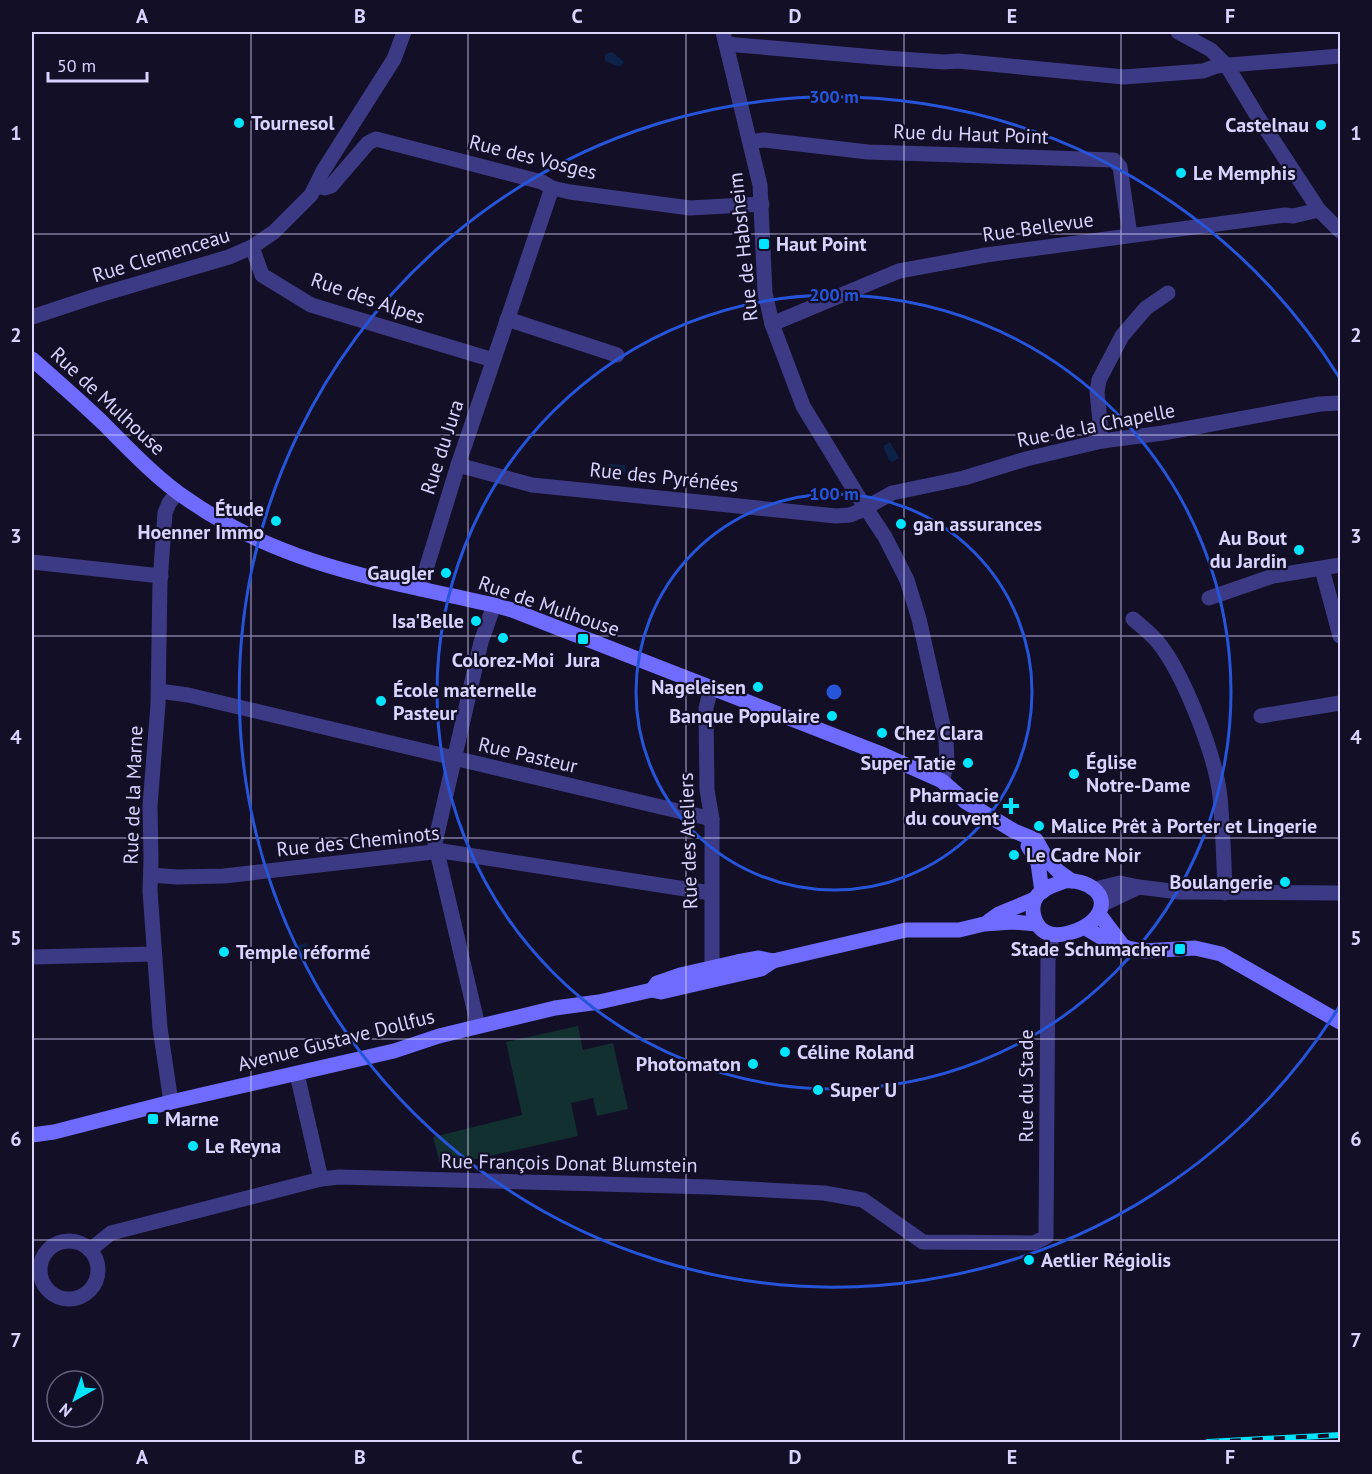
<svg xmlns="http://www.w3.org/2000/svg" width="1372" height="1474" viewBox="0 0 1372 1474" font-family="'PT Sans',sans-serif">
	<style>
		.park { fill: #12302f }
		.water { fill: #0c2248 }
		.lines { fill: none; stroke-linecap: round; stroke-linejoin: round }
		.street { stroke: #3d3a85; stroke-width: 15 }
		.secondary { stroke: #6f6bff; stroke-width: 15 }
		.rail-casing { stroke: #00e5ff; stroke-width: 6 }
		.rail { stroke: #130f26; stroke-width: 4; stroke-dasharray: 11; stroke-linecap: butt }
		.grid { fill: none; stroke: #d9d4ff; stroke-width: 1.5; stroke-opacity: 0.55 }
		.ring { fill: none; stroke: #2655da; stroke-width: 3 }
		.poi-dot { fill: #00e5ff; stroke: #130f26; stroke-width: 2 }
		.labels { text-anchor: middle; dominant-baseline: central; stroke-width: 4.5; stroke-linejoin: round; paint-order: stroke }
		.poi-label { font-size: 20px; font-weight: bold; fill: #d9d4ff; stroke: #130f26; text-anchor: start }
		.street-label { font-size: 20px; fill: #d9d4ff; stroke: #130f26 }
		.centre { fill: #2655da; stroke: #130f26; stroke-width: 3 }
		.ring-label { font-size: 18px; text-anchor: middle; font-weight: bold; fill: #2655da; stroke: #130f26; stroke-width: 4.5; stroke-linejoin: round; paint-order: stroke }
		.neatline { fill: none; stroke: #d9d4ff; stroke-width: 2 }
		.grid-label { font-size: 20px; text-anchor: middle; font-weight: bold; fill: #d9d4ff }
	</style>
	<rect width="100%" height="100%" fill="#130f26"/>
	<!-- park -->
	<g class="park">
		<path d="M578,1026L583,1050L613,1043L628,1109L597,1116L593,1098L571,1103L578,1136L441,1167L433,1137L522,1115L506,1042Z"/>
		<path d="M522,1158L545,1159V1170H521Z"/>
	</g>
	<!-- water -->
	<g class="water">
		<path d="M612,52L624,62L620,67L605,61V54Z"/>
		<path d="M890,442L899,458L892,462L889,460L883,446Z"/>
		<path d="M609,464L625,465L626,473L609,472L606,468Z"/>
		<path d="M307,943L309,952L293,955L290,953L291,947Z"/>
	</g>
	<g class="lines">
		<!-- street -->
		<g class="street">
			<path d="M723,32L760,185L765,293L772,324L803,406L856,493L885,537L907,580L919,619L946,739L947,763L942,781"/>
			<path d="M1178,32L1211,50L1227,66L1256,114L1319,210L1340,231"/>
			<path d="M726,44L886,58L944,62L958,61L1124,77L1203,71L1217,66L1340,56"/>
			<path d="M750,142L764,140L868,152L1114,160L1120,167L1130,235"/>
			<path d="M316,186L325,188L331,186L368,143L376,139L542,182L552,188L570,192L690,208L762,204"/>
			<path d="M252,247L262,275L311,305L493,360"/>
			<path d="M32,317L99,295L229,257L252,247L274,232L311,195L323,171L394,59L404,32"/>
			<path d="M507,319L617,355"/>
			<path d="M772,324L899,271L986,255L1285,215L1293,216L1319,210"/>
			<path d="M1102,441L1097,392L1099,380L1122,336L1146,308L1168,293"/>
			<path d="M458,465L532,485L836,516L850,515L860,511L892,493L964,478L1026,459L1102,441L1163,433L1320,404L1340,403"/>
			<path d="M32,562L161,576"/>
			<path d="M1322,569L1340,636"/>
			<path d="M420,589L458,465L552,188"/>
			<path d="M1209,598L1273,576L1340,565"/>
			<path d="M1133,619C1141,626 1150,633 1157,641C1183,672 1216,756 1220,797C1223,829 1224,861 1225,893"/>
			<path d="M159,691L188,695L712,819"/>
			<path d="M1261,716L1340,703"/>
			<path d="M151,875L177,877L224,876L442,851L711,893"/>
			<path d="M1095,889L1120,883L1139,887L1179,892L1340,893"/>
			<path d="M1101,905L1139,887"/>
			<path d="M32,957L154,954"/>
			<path d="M704,976L712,972V819L707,790L706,708L711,688"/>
			<path d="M478,1026L435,843L481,642L494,605"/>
			<path d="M297,1074L321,1179"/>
			<path d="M171,1102L160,1028L150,891L151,859L150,806L158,704L160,582L165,513L169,503L177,493"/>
			<circle cx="69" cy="1270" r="29"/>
			<path d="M90,1250L111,1233L321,1179L339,1177L710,1187L824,1193L863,1200L923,1242L1034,1243L1046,1237L1048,960L1052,935"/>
		</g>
		<!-- secondary -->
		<g class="secondary">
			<path d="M32,359C56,380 80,401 103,423C129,449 156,478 187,499C283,566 383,580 494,605L512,610L884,755L942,781L966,802L1014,831L1036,840L1048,861L1058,871L1072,881"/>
			<path d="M1028,846L1038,863L1042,892"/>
			<path d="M1065,881C1086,879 1112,894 1097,916C1092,923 1085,927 1078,930C1070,933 1059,936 1051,934C1035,931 1028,909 1037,896C1044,887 1055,885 1065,881Z"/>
			<path d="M1099,914L1123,946"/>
			<path d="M989,921L999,914L1035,899"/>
			<path d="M1084,927L1109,942L1128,948L1143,951L1195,948L1221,954L1340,1022"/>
			<path d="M652,990L657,983L680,975L737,962L759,958L773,961"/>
			<path d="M32,1135L54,1132L171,1102L394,1051L439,1036L555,1008L599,1002L652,990L661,992L761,969L773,961L906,930H959L984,924L1012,922L1037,924"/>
		</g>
		<defs>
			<path id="rail" d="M1208,1442L1340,1435"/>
		</defs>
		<!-- rail casing -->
		<use href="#rail" class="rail-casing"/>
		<!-- rail -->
		<use href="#rail" class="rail"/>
	</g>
	<!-- grid -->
	<path class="grid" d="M251,32V1442M468,32V1442M686,32V1442M904,32V1442M1121,32V1442M32,234H1340M32,435H1340M32,636H1340M32,838H1340M32,1039H1340M32,1240H1340"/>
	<!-- distance rings -->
	<g class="ring">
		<circle cx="834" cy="692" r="198"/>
		<circle cx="834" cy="692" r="397"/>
		<path d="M1339 1007A595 595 0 1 1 1339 377"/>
	</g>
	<!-- markers -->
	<g class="poi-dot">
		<circle cx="239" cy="123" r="6"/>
		<circle cx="1321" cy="125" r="6"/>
		<circle cx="1181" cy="173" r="6"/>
		<rect x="758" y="238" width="12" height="12" rx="3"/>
		<circle cx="276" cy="521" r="6"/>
		<circle cx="901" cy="524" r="6"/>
		<circle cx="1299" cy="550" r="6"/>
		<circle cx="446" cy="573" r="6"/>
		<circle cx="476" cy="621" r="6"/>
		<circle cx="503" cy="638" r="6"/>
		<rect x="577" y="633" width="12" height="12" rx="3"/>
		<circle cx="758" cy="687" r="6"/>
		<circle cx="381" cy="701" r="6"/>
		<circle cx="832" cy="716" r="6"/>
		<circle cx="882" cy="733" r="6"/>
		<circle cx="968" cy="763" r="6"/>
		<circle cx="1074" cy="774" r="6"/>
		<path d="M1008 797h6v6h6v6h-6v6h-6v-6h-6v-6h6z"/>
		<circle cx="1039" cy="826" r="6"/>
		<circle cx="1014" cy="855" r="6"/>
		<circle cx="1285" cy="882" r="6"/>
		<rect x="1174" y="943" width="12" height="12" rx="3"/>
		<circle cx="224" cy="952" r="6"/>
		<circle cx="785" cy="1052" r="6"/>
		<circle cx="753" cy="1064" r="6"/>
		<circle cx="818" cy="1090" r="6"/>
		<rect x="147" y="1113" width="12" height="12" rx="3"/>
		<circle cx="193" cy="1146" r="6"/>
		<circle cx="1029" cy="1260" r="6"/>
	</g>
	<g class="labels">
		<!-- poi labels -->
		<g class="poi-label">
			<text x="251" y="123">Tournesol</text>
			<text x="1309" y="125" text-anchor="end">Castelnau</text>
			<text x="1193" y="173">Le Memphis</text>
			<text x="776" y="244">Haut Point</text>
			<text x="264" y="509" text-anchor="end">Étude<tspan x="264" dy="23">Hoenner Immo</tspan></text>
			<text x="913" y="524">gan assurances</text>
			<text x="1287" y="538" text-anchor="end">Au Bout<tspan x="1287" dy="23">du Jardin</tspan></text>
			<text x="434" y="573" text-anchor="end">Gaugler</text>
			<text x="464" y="621" text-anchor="end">Isa'Belle</text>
			<text x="503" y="660" text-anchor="middle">Colorez-Moi</text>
			<text x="583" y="660" text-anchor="middle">Jura</text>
			<text x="746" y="687" text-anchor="end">Nageleisen</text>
			<text x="393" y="690">École maternelle<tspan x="393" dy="23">Pasteur</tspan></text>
			<text x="820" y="716" text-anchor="end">Banque Populaire</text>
			<text x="894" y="733">Chez Clara</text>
			<text x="1086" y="762">Église<tspan x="1086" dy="23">Notre-Dame</tspan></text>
			<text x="956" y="763" text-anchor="end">Super Tatie</text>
			<text x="999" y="795" text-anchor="end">Pharmacie<tspan x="999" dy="23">du couvent</tspan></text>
			<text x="1051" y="826">Malice Prêt à Porter et Lingerie</text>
			<text x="1026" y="855">Le Cadre Noir</text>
			<text x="1273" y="882" text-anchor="end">Boulangerie</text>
			<text x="1168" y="949" text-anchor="end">Stade Schumacher</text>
			<text x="236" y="952">Temple réformé</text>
			<text x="797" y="1052">Céline Roland</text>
			<text x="741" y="1064" text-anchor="end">Photomaton</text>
			<text x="830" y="1090">Super U</text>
			<text x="165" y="1119">Marne</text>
			<text x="205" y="1146">Le Reyna</text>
			<text x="1041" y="1260">Aetlier Régiolis</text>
		</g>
		<!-- street labels -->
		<g class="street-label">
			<text transform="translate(971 134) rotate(2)">Rue du Haut Point</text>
			<text transform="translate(533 157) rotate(14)">Rue des Vosges</text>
			<text transform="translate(1038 227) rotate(-8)">Rue Bellevue</text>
			<text transform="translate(743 247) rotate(-96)">Rue de Habsheim</text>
			<text transform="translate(161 255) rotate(-17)">Rue Clemenceau</text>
			<text transform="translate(368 298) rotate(19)">Rue des Alpes</text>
			<text transform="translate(108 401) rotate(43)">Rue de Mulhouse</text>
			<text transform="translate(1096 425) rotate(-11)">Rue de la Chapelle</text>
			<text transform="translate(442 447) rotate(-72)">Rue du Jura</text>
			<text transform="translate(664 477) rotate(6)">Rue des Pyrénées</text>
			<text transform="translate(549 606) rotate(19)">Rue de Mulhouse</text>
			<text transform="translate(528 755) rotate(13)">Rue Pasteur</text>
			<text transform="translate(133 795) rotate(-88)">Rue de la Marne</text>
			<text transform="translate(358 841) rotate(-6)">Rue des Cheminots</text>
			<text transform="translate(688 841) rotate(-92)">Rue des Ateliers</text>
			<text transform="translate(336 1040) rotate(-14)">Avenue Gustave Dollfus</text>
			<text transform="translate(1026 1086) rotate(-90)">Rue du Stade</text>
			<text transform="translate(569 1163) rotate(1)">Rue François Donat Blumstein</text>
		</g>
	</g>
	<circle cx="834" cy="692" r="9" class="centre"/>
	<g class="ring-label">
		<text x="834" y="103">300 m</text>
		<text x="834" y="301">200 m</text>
		<text x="834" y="500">100 m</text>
	</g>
	<!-- border -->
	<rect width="1372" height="1474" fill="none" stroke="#130f26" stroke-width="66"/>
	<!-- north arrow -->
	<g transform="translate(75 1399) rotate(220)"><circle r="28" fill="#130f26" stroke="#625e7d" stroke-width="1.5"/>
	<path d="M0-4.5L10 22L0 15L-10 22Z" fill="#00e5ff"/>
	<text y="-9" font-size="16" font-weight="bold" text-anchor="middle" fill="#d9d4ff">N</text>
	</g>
	<!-- scale -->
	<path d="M48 72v9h99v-9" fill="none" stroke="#d9d4ff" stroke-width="3"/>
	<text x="57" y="72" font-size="18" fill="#d9d4ff" stroke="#130f26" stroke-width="4.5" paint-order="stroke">50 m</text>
	<rect x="33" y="33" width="1306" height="1408" class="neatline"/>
	<g class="grid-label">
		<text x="142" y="23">A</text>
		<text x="360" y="23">B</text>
		<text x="577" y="23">C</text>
		<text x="795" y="23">D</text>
		<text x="1012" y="23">E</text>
		<text x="1230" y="23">F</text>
		<text x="16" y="140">1</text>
		<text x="1356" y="140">1</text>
		<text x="16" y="342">2</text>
		<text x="1356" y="342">2</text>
		<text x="16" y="543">3</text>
		<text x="1356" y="543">3</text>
		<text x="16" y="744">4</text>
		<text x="1356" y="744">4</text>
		<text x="16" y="945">5</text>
		<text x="1356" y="945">5</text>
		<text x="16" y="1146">6</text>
		<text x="1356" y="1146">6</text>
		<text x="16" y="1347">7</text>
		<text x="1356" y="1347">7</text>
		<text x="142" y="1464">A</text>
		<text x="360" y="1464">B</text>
		<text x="577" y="1464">C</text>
		<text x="795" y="1464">D</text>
		<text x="1012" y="1464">E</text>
		<text x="1230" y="1464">F</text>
	</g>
</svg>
